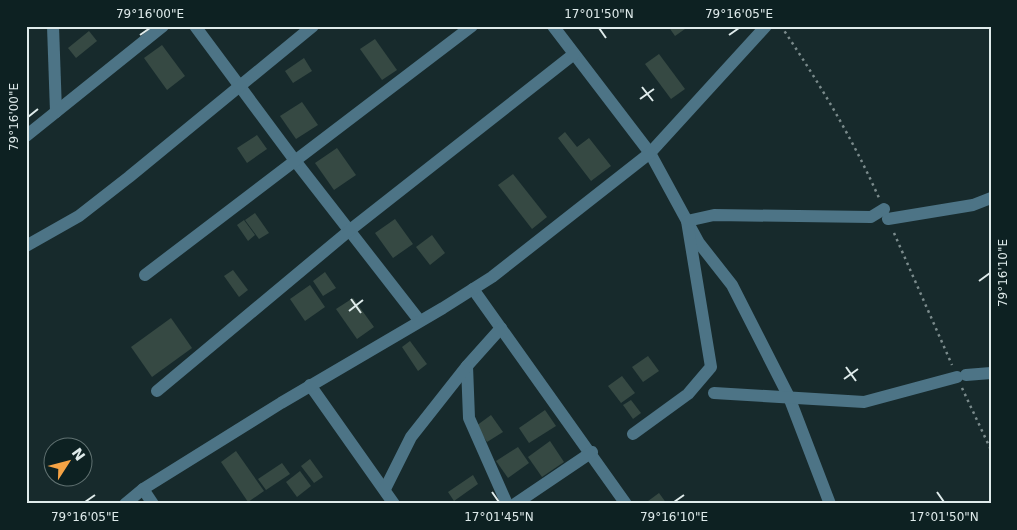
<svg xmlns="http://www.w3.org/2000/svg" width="1017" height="530" viewBox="0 0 1017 530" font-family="'DejaVu Sans',sans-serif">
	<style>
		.building { fill: #364943 }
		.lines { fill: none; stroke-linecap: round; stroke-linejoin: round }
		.path { stroke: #7b8b8c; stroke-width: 2.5; stroke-dasharray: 2.5 4; stroke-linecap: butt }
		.minor { stroke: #4d7486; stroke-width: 12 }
		.ticks { fill: none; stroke: #dfebeb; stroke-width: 2 }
		.neatline { fill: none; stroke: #dfebeb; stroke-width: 2 }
		.ticks-label { font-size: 12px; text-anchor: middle; fill: #dfebeb }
	</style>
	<rect width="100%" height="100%" fill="#172a2c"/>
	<!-- building -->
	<g class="building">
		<path d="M668,26H683L685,29L675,36Z"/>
		<path d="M89,31L97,41L76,58L68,48Z"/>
		<path d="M375,39L397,70L382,80L360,49Z"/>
		<path d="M162,45L185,76L167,90L144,58Z"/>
		<path d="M659,54L685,89L671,99L645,64Z"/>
		<path d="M304,58L312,71L293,83L285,71Z"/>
		<path d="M302,102L318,125L296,139L280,116Z"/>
		<path d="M565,132L577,147L589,138L611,166L591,181L558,138Z"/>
		<path d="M257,135L267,149L247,163L237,148Z"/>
		<path d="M337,148L356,175L334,190L315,163Z"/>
		<path d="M513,174L547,217L532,229L498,185Z"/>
		<path d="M255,213L269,233L259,239L245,220Z"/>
		<path d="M395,219L413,244L393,258L375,233Z"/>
		<path d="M244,220L255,235L248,241L237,225Z"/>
		<path d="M432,235L445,253L430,265L416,247Z"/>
		<path d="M233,270L248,290L239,297L224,276Z"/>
		<path d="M325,272L336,288L323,296L313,281Z"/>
		<path d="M310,285L325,307L305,321L290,299Z"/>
		<path d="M353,298L374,327L357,339L336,309Z"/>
		<path d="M171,318L192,348L152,377L131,347Z"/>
		<path d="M410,341L427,364L418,371L402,347Z"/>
		<path d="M648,356L659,371L643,382L632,367Z"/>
		<path d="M622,376L635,393L621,403L608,386Z"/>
		<path d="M631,400L641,413L633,419L623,405Z"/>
		<path d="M545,410L556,426L529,443L519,428Z"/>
		<path d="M491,415L503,432L487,442L476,426Z"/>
		<path d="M550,441L564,462L542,477L528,457Z"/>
		<path d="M518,447L529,463L508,478L496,461Z"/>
		<path d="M236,451L264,491L248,502L221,462Z"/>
		<path d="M310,459L323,477L314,483L301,466Z"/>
		<path d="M282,463L290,474L266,490L258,479Z"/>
		<path d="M300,471L311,486L297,497L286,482Z"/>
		<path d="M473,475L478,484L454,501L448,492Z"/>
		<path d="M659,493L667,504H644Z"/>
	</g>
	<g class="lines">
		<!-- path -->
		<g class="path">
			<path d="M781,26C818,81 852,137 879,198"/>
			<path d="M894,233L952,365"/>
			<path d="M962,388L991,450"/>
		</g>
		<!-- minor -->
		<g class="minor">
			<path d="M53,26L56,112"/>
			<path d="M195,26L296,162L419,320"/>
			<path d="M553,26L650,153L699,243L732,285L789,397L830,504"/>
			<path d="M26,136L163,26"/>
			<path d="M888,219L973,205L991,198"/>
			<path d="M26,246L79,216L129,177L313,26"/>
			<path d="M145,275L472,26"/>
			<path d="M473,289L626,504"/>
			<path d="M467,366L469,418L507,504"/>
			<path d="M966,375L991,373"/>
			<path d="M310,385L394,504"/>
			<path d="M157,391L350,230L574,54"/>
			<path d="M714,393L864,402L957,377"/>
			<path d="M633,434L688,394L711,367L687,221L714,215L871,217L884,209"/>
			<path d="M143,489L153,504"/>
			<path d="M385,489L411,437L467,366L501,328"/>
			<path d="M125,504L143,489L281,403L443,308L492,277L650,153L766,26"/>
			<path d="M515,504L592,452"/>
		</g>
	</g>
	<!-- ticks -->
	<path class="ticks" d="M599,28L606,38M140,35L150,28M729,35L739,28M642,87L653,101M640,99L654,89M28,117L38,109M979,281L990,273M351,299L361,313M349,311L363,300M846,367L856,381M844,379L858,369M492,492L499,502M937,492L944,502M85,502L95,495M674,502L684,495"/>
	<!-- border -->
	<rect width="1017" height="530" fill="none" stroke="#0d2122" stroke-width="55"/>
	<!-- north arrow -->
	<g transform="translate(68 462) rotate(54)"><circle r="24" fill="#0d2122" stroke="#617272"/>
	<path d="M0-4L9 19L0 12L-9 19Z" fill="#f5a345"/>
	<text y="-8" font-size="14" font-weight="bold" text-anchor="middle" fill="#dfebeb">N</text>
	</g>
	<rect x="28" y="28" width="962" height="474" class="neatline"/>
	<g class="ticks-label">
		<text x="150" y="18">79°16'00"E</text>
		<text x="599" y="18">17°01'50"N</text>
		<text x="739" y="18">79°16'05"E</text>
		<text transform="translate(14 117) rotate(-90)" y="4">79°16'00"E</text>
		<text transform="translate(1003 273) rotate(-90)" y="4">79°16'10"E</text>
		<text x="85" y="521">79°16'05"E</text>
		<text x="499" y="521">17°01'45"N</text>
		<text x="674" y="521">79°16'10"E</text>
		<text x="944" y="521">17°01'50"N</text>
	</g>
</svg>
